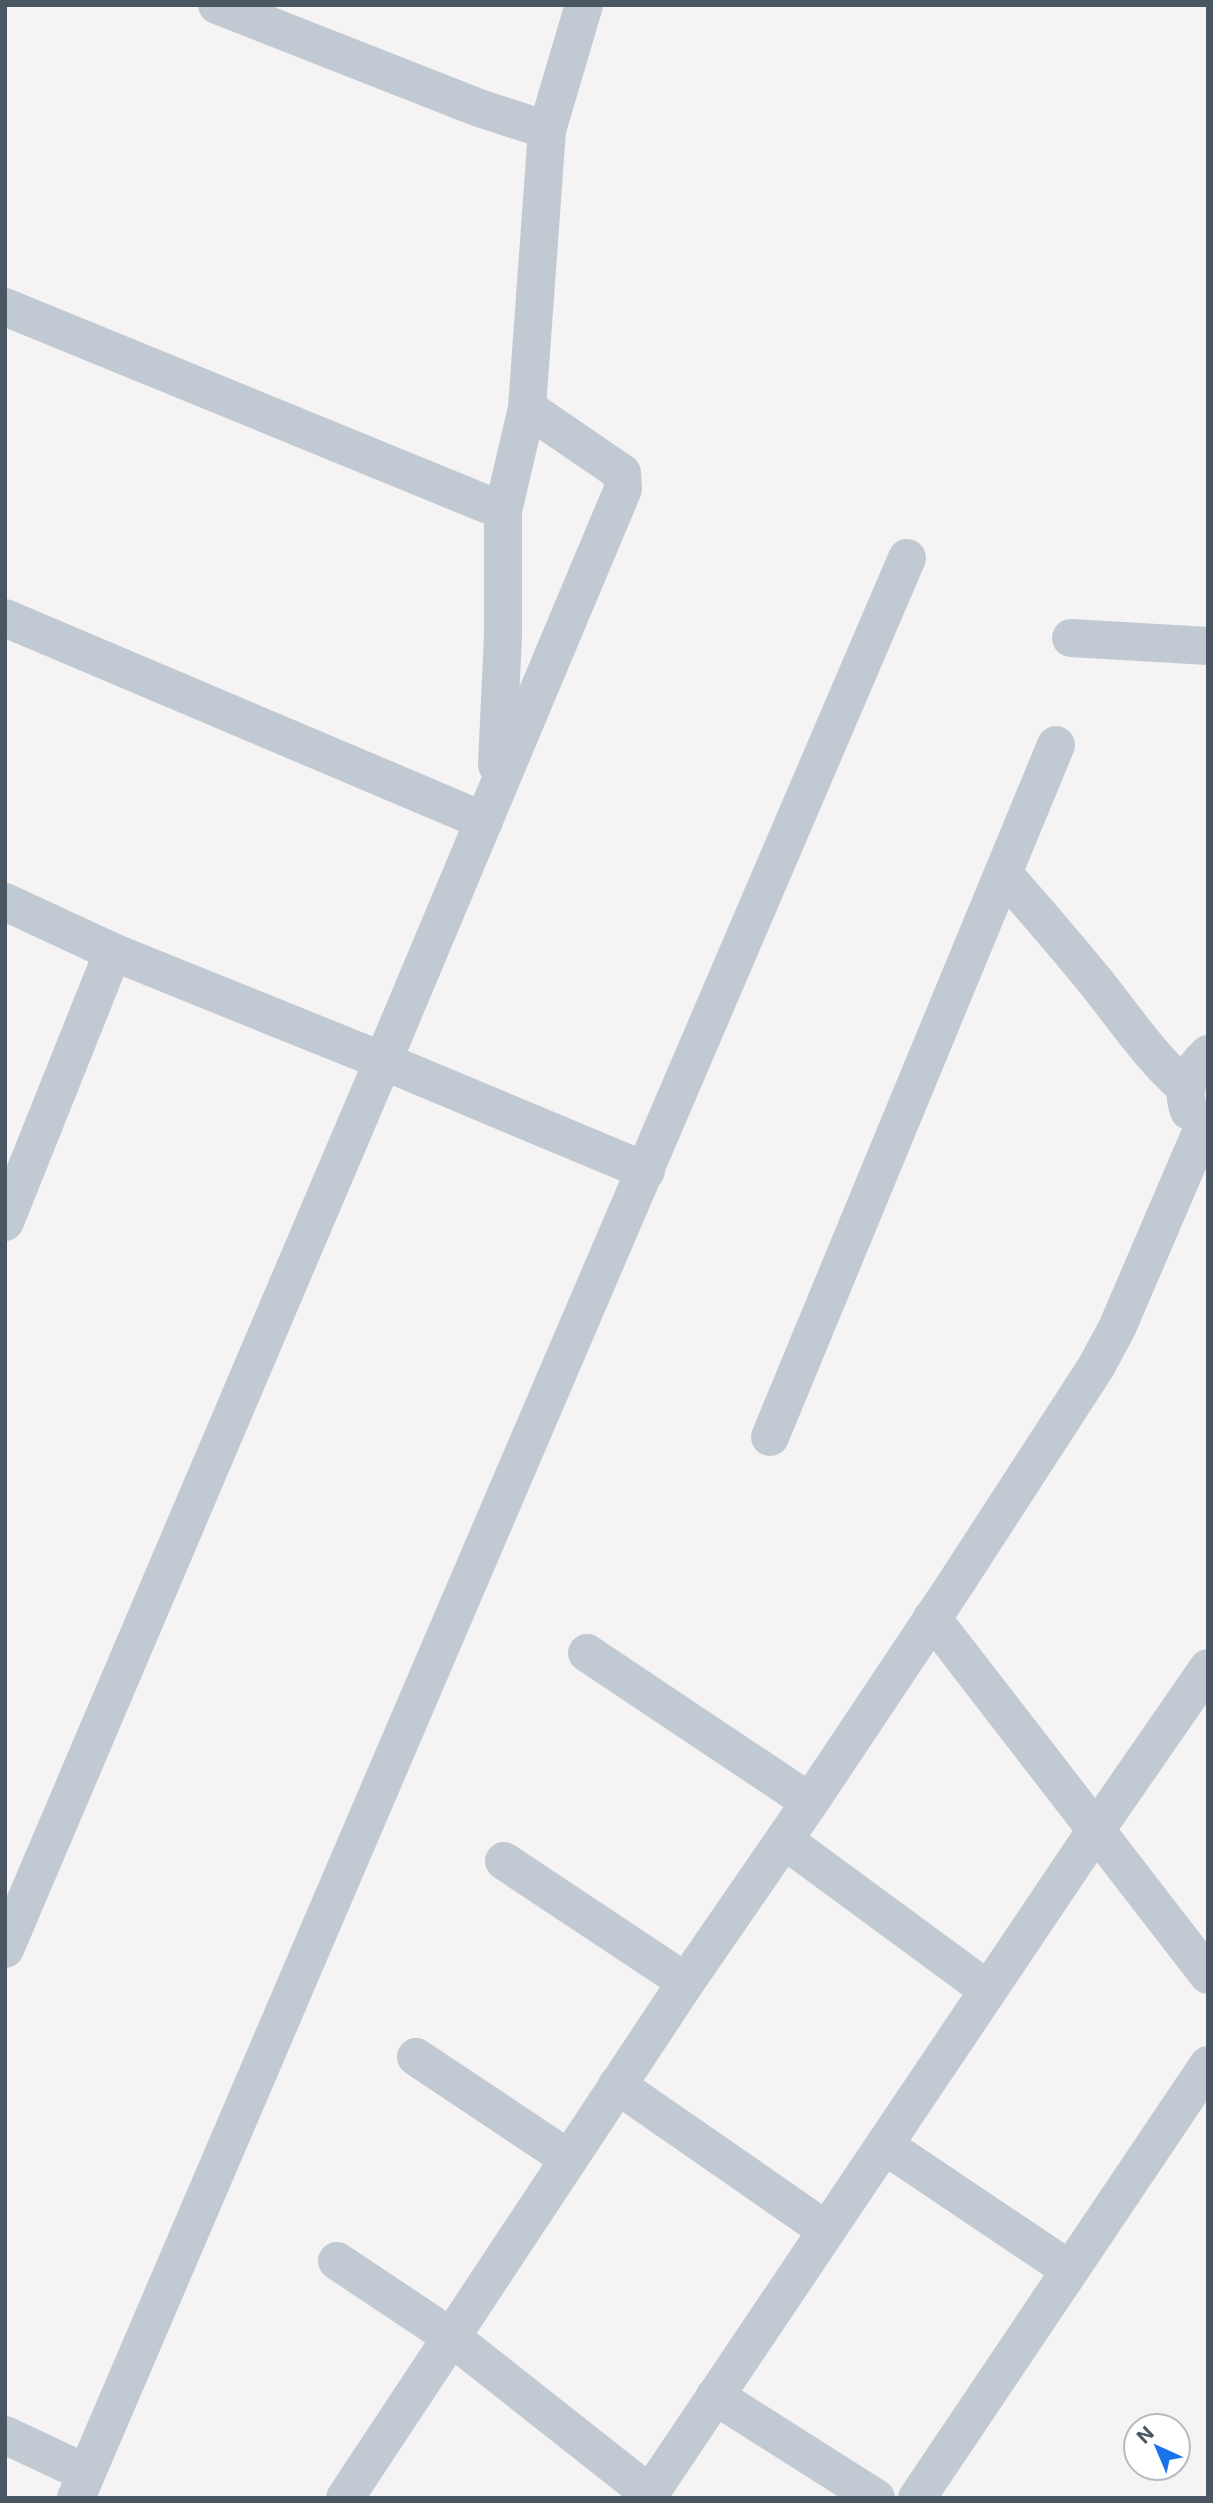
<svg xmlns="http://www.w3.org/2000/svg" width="1213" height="2503" viewBox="0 0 1213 2503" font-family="Inter,sans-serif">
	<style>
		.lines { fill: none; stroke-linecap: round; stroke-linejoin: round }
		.minor { stroke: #c1cad2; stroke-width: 38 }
	</style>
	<rect width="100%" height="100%" fill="#f5f3f3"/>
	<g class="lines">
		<!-- minor -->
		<g class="minor">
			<path d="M217,5L479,108L547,130L584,5"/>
			<path d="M5,307L503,511"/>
			<path d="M5,618L484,821"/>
			<path d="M1071,638L1208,646"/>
			<path d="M497,765L503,635V511L527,408L547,130"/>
			<path d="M1004,874C1034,909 1065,944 1095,981C1124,1017 1150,1057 1186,1088"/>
			<path d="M5,902L113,952L383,1061L646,1171"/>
			<path d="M1189,1111C1180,1087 1191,1070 1208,1054"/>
			<path d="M5,1222L113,952"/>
			<path d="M770,1437L1056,745"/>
			<path d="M932,1618L1208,1975"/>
			<path d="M587,1653L810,1802"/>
			<path d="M784,1840L988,1990"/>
			<path d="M504,1861L686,1982"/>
			<path d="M5,1949L383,1061L623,489L622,473L527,408"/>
			<path d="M416,2057L569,2159"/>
			<path d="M617,2085L826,2230"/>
			<path d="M884,2145L1070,2270"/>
			<path d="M337,2261L451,2337L650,2494"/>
			<path d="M715,2396L876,2498"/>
			<path d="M5,2435L86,2473"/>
			<path d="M76,2498L907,558"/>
			<path d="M345,2498L686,1982L810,1802L956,1583L1096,1367L1117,1328L1202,1130"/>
			<path d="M647,2498L1096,1830L1208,1668"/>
			<path d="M917,2498L1208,2065"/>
		</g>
	</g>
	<!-- border -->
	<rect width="1213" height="2503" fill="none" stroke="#4a5661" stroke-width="14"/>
	<!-- north arrow -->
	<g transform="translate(1157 2447) rotate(316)"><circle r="33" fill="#ffffff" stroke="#b7bbc0" stroke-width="2"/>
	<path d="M0-5L12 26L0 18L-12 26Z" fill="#1a73e8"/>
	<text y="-10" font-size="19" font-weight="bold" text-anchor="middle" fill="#4a5661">N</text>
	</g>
</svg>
